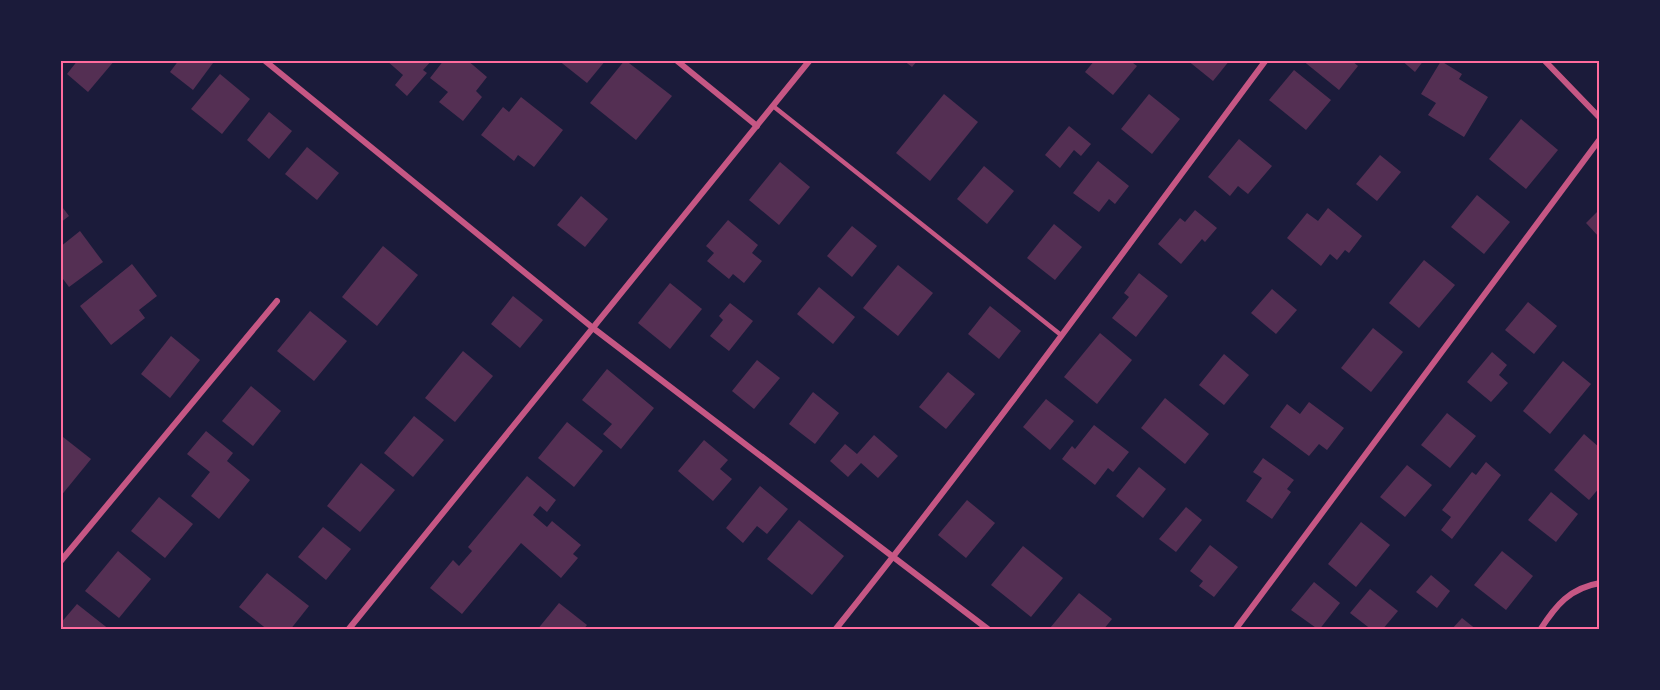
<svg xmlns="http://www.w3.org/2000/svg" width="1660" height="690" viewBox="0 0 1660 690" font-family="Cabin,sans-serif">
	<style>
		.building { fill: #542f53 }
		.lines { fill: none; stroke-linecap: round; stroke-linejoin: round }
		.service { stroke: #c65784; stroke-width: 4.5 }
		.minor { stroke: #c65784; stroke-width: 6 }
		.neatline { fill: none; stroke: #ff6b9d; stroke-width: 2 }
	</style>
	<rect width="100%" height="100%" fill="#1b1b3a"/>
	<!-- building -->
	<g class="building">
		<path d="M78,60H115L88,92L67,74Z"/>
		<path d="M179,60H209L213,63L193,90L170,72Z"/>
		<path d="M386,60H432L423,70L427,73L407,96L395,85L403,75Z"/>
		<path d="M444,60H467L487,77L476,91L482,97L463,121L439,102L448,92L430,78Z"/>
		<path d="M558,60H606L587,83Z"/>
		<path d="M625,60L672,96L636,140L590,103Z"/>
		<path d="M903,60H918L912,67Z"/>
		<path d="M1095,60H1129L1137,66L1113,95L1085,72Z"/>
		<path d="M1187,60H1230L1213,81Z"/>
		<path d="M1302,60H1351L1358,66L1339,90Z"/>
		<path d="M1401,60H1424L1415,72Z"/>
		<path d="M1441,61L1462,74L1459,79L1488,97L1464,137L1428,115L1436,103L1421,94Z"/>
		<path d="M1294,70L1331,100L1306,130L1269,100Z"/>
		<path d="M220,74L250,99L222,134L191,109Z"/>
		<path d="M944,94L978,122L930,181L896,153Z"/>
		<path d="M1149,94L1180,119L1152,154L1121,129Z"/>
		<path d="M521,97L563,130L534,167L518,155L514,161L481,135L503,107L509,112Z"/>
		<path d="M269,112L292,131L269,159L247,140Z"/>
		<path d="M1521,119L1558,150L1526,189L1489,159Z"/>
		<path d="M1069,126L1091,144L1081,156L1074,150L1060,168L1045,155Z"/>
		<path d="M1239,139L1272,166L1248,194L1238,186L1230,196L1208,177Z"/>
		<path d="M307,147L339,173L317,200L285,174Z"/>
		<path d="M1380,155L1401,172L1377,201L1356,184Z"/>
		<path d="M1098,161L1129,186L1115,204L1109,199L1099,212L1073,193Z"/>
		<path d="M780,162L810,187L779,225L749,200Z"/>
		<path d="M984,166L1014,191L987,224L957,199Z"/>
		<path d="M1477,195L1510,222L1484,254L1451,227Z"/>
		<path d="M581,196L608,219L585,247L557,225Z"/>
		<path d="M60,204L69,216L60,223Z"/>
		<path d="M1328,208L1362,236L1349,253L1345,250L1337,260L1330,254L1321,266L1287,238L1307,213L1318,221Z"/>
		<path d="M1600,209V238L1586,223Z"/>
		<path d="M1195,210L1217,228L1205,242L1202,239L1181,264L1158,244L1180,218L1185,222Z"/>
		<path d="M728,220L758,245L752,253L762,261L744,283L733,274L729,279L707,261L714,253L706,246Z"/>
		<path d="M1054,224L1082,247L1055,280L1027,258Z"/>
		<path d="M852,226L877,246L852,277L827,256Z"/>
		<path d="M80,231L103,262L69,287L60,275V247Z"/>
		<path d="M383,246L418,275L377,326L342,297Z"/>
		<path d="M1424,260L1455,285L1419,328L1389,303Z"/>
		<path d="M132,264L157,296L139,310L145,318L111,345L80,306Z"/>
		<path d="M898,265L933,293L898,336L863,308Z"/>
		<path d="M1139,273L1168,296L1136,337L1112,318L1129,297L1124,293Z"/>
		<path d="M670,283L702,309L670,349L638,323Z"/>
		<path d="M819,287L855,317L833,344L797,314Z"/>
		<path d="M1272,289L1297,310L1276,334L1251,313Z"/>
		<path d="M513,296L543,320L520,348L491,324Z"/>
		<path d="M1528,302L1557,326L1534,354L1505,330Z"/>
		<path d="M730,303L753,321L729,351L710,336L723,320L719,316Z"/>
		<path d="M990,306L1021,331L999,359L968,334Z"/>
		<path d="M310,311L347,341L314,381L277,351Z"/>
		<path d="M1373,328L1403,352L1371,392L1341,368Z"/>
		<path d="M1100,333L1132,360L1097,404L1064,377Z"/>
		<path d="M171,336L200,360L170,398L141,374Z"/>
		<path d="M463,351L493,376L455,422L425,398Z"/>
		<path d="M1492,352L1507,365L1499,375L1508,383L1491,402L1467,382Z"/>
		<path d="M1224,354L1249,375L1224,405L1199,385Z"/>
		<path d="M757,360L780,378L754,409L732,391Z"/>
		<path d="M1563,361L1591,384L1550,434L1523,411Z"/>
		<path d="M607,369L654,408L621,449L603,434L612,424L582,400Z"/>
		<path d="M948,372L975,394L946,429L919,407Z"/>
		<path d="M251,386L281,411L253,446L222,421Z"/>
		<path d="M813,392L839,413L815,444L789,424Z"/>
		<path d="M1165,398L1209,434L1185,464L1141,428Z"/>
		<path d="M1046,399L1074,421L1050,450L1023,427Z"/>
		<path d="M1309,402L1344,428L1327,450L1319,444L1309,456L1270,427L1287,404L1300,414Z"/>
		<path d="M1447,413L1476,436L1450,468L1421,445Z"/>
		<path d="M414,416L444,440L413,477L384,453Z"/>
		<path d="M567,422L603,451L574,487L538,458Z"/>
		<path d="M1094,425L1129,452L1113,472L1108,468L1095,485L1062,459L1072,446L1075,449Z"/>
		<path d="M206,431L233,453L227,461L250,480L219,519L191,496L210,472L187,454Z"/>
		<path d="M1584,434L1600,448V487L1589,500L1554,470Z"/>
		<path d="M874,435L898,456L878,478L861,463L848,477L830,461L845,444L857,454Z"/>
		<path d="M63,437L91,459L60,497V440Z"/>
		<path d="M704,440L728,460L720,469L732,479L713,501L678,471Z"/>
		<path d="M1263,458L1294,480L1287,489L1291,492L1272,519L1246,501L1262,478L1253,472Z"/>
		<path d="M1486,462L1501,475L1452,539L1441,530L1451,517L1442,510L1472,472L1476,475Z"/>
		<path d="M361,463L395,490L360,532L327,506Z"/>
		<path d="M1407,465L1432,485L1405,517L1380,497Z"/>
		<path d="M1139,467L1166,489L1143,518L1116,496Z"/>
		<path d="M527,476L556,500L547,512L540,506L533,515L547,527L552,521L581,545L573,554L578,558L561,578L521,543L462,614L430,588L453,560L459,566L472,551L468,547Z"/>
		<path d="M760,486L788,509L767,534L757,526L743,543L726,528Z"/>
		<path d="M1551,492L1578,514L1556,542L1528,520Z"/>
		<path d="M159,497L193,524L165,558L131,531Z"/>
		<path d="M967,500L995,523L966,558L938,535Z"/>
		<path d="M1186,507L1202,520L1176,552L1159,539Z"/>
		<path d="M799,520L844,556L812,595L767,559Z"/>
		<path d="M1361,522L1390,545L1356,587L1328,564Z"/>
		<path d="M323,527L351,549L326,580L298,557Z"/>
		<path d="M1210,545L1238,567L1214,597L1199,586L1203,581L1190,571Z"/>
		<path d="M1023,546L1063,578L1031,617L991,585Z"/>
		<path d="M118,551L151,579L119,618L85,591Z"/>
		<path d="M1502,551L1533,576L1506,610L1474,585Z"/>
		<path d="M267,573L309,606L290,630H268L239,607Z"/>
		<path d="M1431,575L1450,591L1437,608L1416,592Z"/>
		<path d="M1314,582L1340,603L1319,630L1291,610Z"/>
		<path d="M1370,589L1398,611L1382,630H1372L1350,613Z"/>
		<path d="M1079,593L1112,619L1103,630H1052L1050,628Z"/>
		<path d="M559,603L587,625L583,630H537Z"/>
		<path d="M77,604L110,630H60V624Z"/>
		<path d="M1462,618L1477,630H1451Z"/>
	</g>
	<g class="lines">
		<!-- service -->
		<path class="service" d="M773,106L1061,335"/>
		<!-- minor -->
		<g class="minor">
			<path d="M264,60L593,328L989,630"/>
			<path d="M676,60L757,126"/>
			<path d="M1544,60L1600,118"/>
			<path d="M60,562L277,301"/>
			<path d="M348,630L810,60"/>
			<path d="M835,630C984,444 1124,251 1266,60"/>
			<path d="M1235,630L1600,139"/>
			<path d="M1540,630C1556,605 1570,588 1600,583"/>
		</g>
	</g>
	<!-- border -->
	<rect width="1660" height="690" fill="none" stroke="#1b1b3a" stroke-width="123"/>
	<rect x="62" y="62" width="1536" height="566" class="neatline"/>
</svg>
